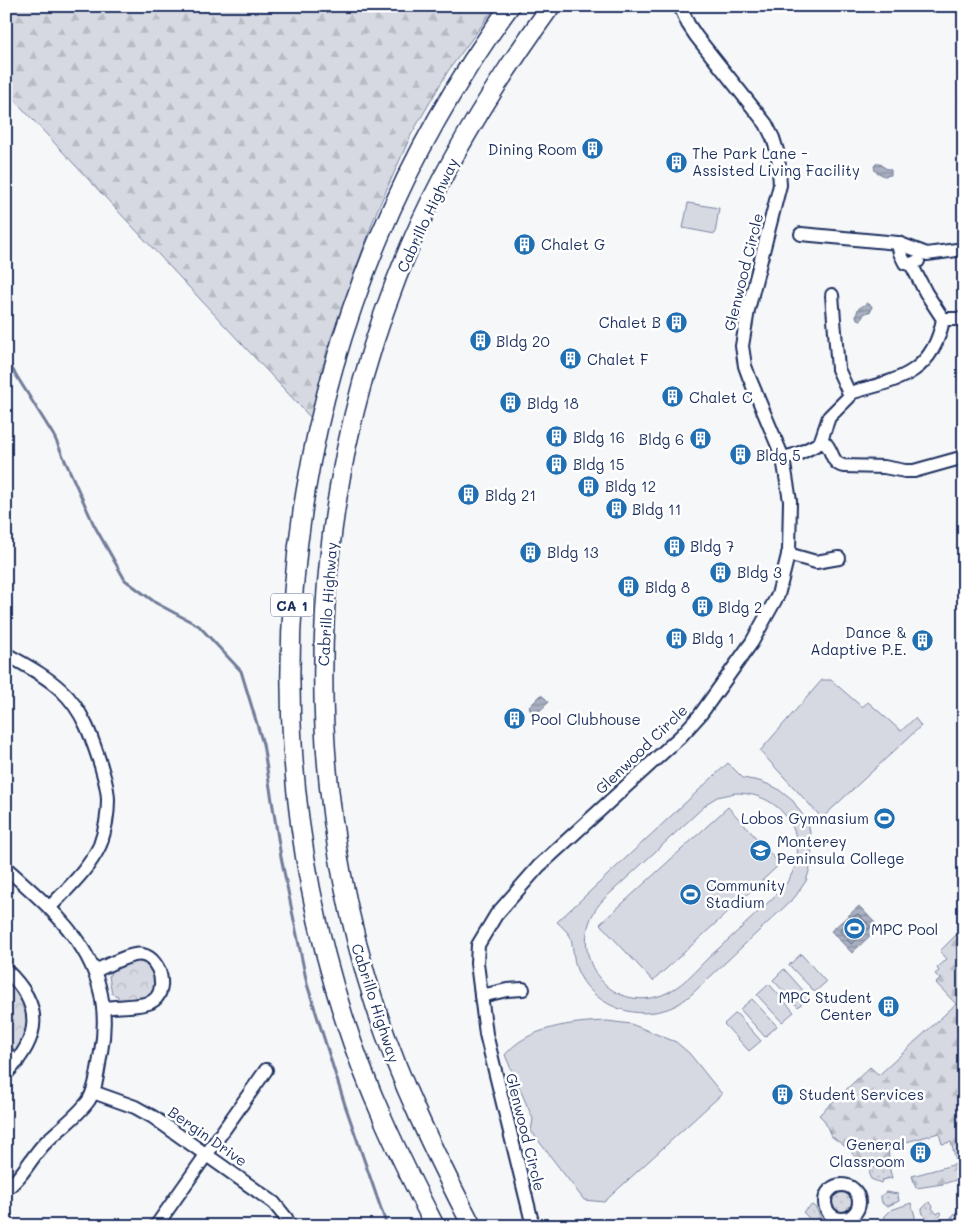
<svg xmlns="http://www.w3.org/2000/svg" width="970" height="1232" viewBox="0 0 970 1232" font-family="Mali,sans-serif">
	<style>
		.grass { fill: #d6d9e2; stroke: #7884a0; fill-rule: evenodd }
		.forest { fill: url(#forest-firs); stroke: #7884a0 }
		.park { fill: url(#park-crowns); stroke: #7884a0 }
		.garden { fill: url(#garden-dots); stroke: #7884a0 }
		.water { fill: url(#water-rules); stroke: #707c99 }
		.lines { fill: none; stroke-linecap: round; stroke-linejoin: round }
		.shore { stroke: #546386; stroke-width: 1 }
		.stream { stroke: #707c99; stroke-width: 3 }
		.minor-casing { stroke: #1b2f5e; stroke-width: 16 }
		.highway-casing { stroke: #1b2f5e; stroke-width: 21 }
		.minor { stroke: #fff; stroke-width: 12 }
		.highway { stroke: #fff; stroke-width: 18 }
		.labels { text-anchor: middle; dominant-baseline: central; stroke-width: 5; stroke-linejoin: round; paint-order: stroke }
		.shield { fill: #fff; stroke: #5f6d8e; stroke-width: 1 }
		.shield-label { font-size: 14px; font-weight: bold; fill: #1b2f5e }
		.poi-label { font-size: 15px; fill: #1b2f5e; stroke: #fff; text-anchor: start }
		.street-label { font-size: 15px; fill: #1b2f5e; stroke: #fff }
	</style>
	<defs>
		<pattern id="forest-firs" width="22" height="20" patternUnits="userSpaceOnUse" patternTransform="scale(1.25)"><rect width="22" height="20" fill="#d6d9e2"/><path d="M5 1l3.5 6h-7zM16 11l3.5 6h-7z" fill="#b7bbc4"/></pattern>
		<pattern id="park-crowns" width="20" height="18" patternUnits="userSpaceOnUse" patternTransform="scale(1.25)"><rect width="20" height="18" fill="#d6d9e2"/><path d="M2 6a3 3 0 1 1 6 0M12 15a3 3 0 1 1 6 0" fill="none" stroke="#b7bbc4"/></pattern>
		<pattern id="garden-dots" width="8" height="8" patternUnits="userSpaceOnUse" patternTransform="scale(1.25)"><rect width="8" height="8" fill="#d6d9e2"/><path d="M2 2h.1M6 6h.1" fill="none" stroke="#b7bbc4" stroke-width="1.8" stroke-linecap="round"/></pattern>
		<pattern id="water-rules" width="6" height="5" patternUnits="userSpaceOnUse" patternTransform="scale(1.25)"><rect width="6" height="5" fill="#a9b0c1"/><path d="M0 2.5h6" fill="none" stroke="#8990a0"/></pattern>
	</defs>
	<rect width="100%" height="100%" fill="#f6f7f9"/>
	<filter id="ink" filterUnits="userSpaceOnUse"><feTurbulence type="fractalNoise" baseFrequency=".02" numOctaves="2"/><feDisplacementMap in="SourceGraphic" scale="10" xChannelSelector="R" yChannelSelector="G"/><feConvolveMatrix kernelMatrix="1 2 1 2 8 2 1 2 1" color-interpolation-filters="sRGB"/></filter>
	<g filter="url(#ink)">
		<!-- grass -->
		<g class="grass">
			<path d="M688,203L719,208L715,234L683,228Z"/>
			<path d="M822,680H831L862,707L868,702L901,731L915,718L921,726L822,818L760,751Z"/>
			<path d="M728,763L743,778L759,781L770,785L778,789L793,801L804,817L809,827L812,846L811,865L806,881L795,897L694,992C685,1000 676,1007 664,1010C630,1020 591,1003 577,970C573,961 573,941 570,936C567,931 561,926 557,922ZM736,793C791,793 818,852 779,892C756,914 733,936 709,957C695,971 681,988 662,995C603,1016 561,943 604,899L709,802L717,797Z"/>
			<path d="M728,807L780,864L653,981L600,924Z"/>
			<path d="M801,954L826,982L815,992L789,965Z"/>
			<path d="M784,969L809,997L798,1007L773,980Z"/>
			<path d="M769,984L794,1012L782,1022L757,995Z"/>
			<path d="M752,999L777,1026L765,1037L740,1009Z"/>
			<path d="M736,1013L761,1041L749,1051L724,1024Z"/>
			<path d="M607,1021L631,1024L676,1042L689,1053L722,1094L604,1202L584,1200L531,1131L533,1119L505,1055C527,1027 573,1022 607,1021Z"/>
			<path d="M911,1203L915,1216L914,1226H888V1221L884,1217L891,1210Z"/>
		</g>
		<!-- forest -->
		<g class="forest">
			<path d="M6,6H496L448,71L411,135L376,213L328,346L311,418L6,91Z"/>
			<path d="M964,927V1183L962,1184L959,1179L943,1184L916,1188L912,1176L960,1163L956,1161L951,1142L942,1144L939,1133L888,1147L889,1160L864,1166L859,1163L850,1150L831,1136L824,1120L819,1115L870,1067L879,1075L956,1004L936,983L940,979L935,974L939,971L937,968L947,959L940,951Z"/>
		</g>
		<!-- park -->
		<g class="park">
			<path d="M964,45V111L960,103Z"/>
			<path d="M139,959L149,962L157,986C150,1001 132,999 118,1001V996L112,994L109,976L113,969Z"/>
			<path d="M6,977C12,984 19,991 24,999C33,1014 26,1037 17,1051H13L6,1045Z"/>
		</g>
		<!-- garden -->
		<g class="garden">
			<path d="M888,1163L892,1178L882,1180L881,1183L871,1179L869,1175L870,1169Z"/>
			<circle cx="842" cy="1202" r="12"/>
			<path d="M886,1192L898,1194L899,1201L888,1206C882,1206 881,1201 881,1196Z"/>
			<path d="M929,1202L933,1206L932,1208L937,1214L940,1212L942,1214L934,1222C928,1221 922,1216 922,1209Z"/>
			<path d="M812,1205L816,1208L825,1226H816L803,1212Z"/>
			<path d="M964,1207V1211L952,1218L957,1226H943L957,1211Z"/>
		</g>
		<!-- water -->
		<g class="water">
			<path d="M880,163L885,168L891,170V175L884,176L875,171L874,166L877,163Z"/>
			<path d="M867,303L872,306L871,311L864,314L861,320L857,319L856,316L858,309Z"/>
			<path d="M541,695L546,699L548,703L536,714L531,712L529,707Z"/>
			<path d="M859,906L879,927L852,953L831,931Z"/>
		</g>
		<g class="lines">
			<!-- shore -->
			<path class="shore" d="M858,914L871,927L851,944L840,931Z"/>
			<!-- stream -->
			<path class="stream" d="M6,359L54,436L94,525L125,580L156,603L199,626L241,671L263,744L281,857L307,984L345,1105L387,1226"/>
			<defs>
				<g id="minor">
					<path d="M801,234L898,243L927,254L964,249"/>
					<path d="M898,243L900,253L905,263L911,264L918,261"/>
					<path d="M832,295L838,369L849,393V397L829,417L820,443H825C833,450 831,464 844,466L884,467L905,471H914L964,457"/>
					<path d="M943,319H964"/>
					<path d="M849,393C897,380 933,375 943,319L926,293L911,264"/>
					<path d="M783,458L798,454L820,443"/>
					<path d="M788,554L816,562L839,558"/>
					<path d="M6,654C25,665 45,675 61,690C83,710 92,738 101,766C104,777 108,788 108,800C108,815 105,831 100,845C89,869 68,888 50,907"/>
					<path d="M6,868C65,920 117,966 101,1052C98,1068 97,1086 89,1100C78,1116 59,1129 45,1143C31,1157 23,1177 6,1189"/>
					<path d="M6,970C44,1006 41,1037 6,1074"/>
					<path d="M95,971C106,966 132,952 143,955C161,959 169,993 151,1002C140,1007 117,1006 104,1008"/>
					<path d="M481,996L507,990L523,989"/>
					<path d="M6,1053L17,1062"/>
					<path d="M93,1092L135,1107L153,1117L274,1203L286,1218L290,1226"/>
					<circle cx="842" cy="1202" r="17"/>
					<path d="M156,1226L266,1070"/>
					<path d="M533,1226L486,1034L477,963L478,945L496,915L539,866L681,736L700,715L752,642L778,595L789,551L790,501L783,458L749,377L745,366L742,346L748,310L780,185L778,154L773,138L766,124L696,36L688,24L680,6"/>
				</g>
				<g id="highway">
					<path d="M435,1226C400,1158 367,1090 344,1018C233,673 297,298 510,6"/>
					<path d="M472,1226C435,1154 400,1082 375,1005C293,751 309,467 420,223C456,146 501,75 551,6"/>
				</g>
			</defs>
			<!-- minor casing -->
			<use href="#minor" class="minor-casing"/>
			<!-- highway casing -->
			<use href="#highway" class="highway-casing"/>
			<!-- minor -->
			<use href="#minor" class="minor"/>
			<!-- highway -->
			<use href="#highway" class="highway"/>
		</g>
	</g>
	<!-- icons -->
	<defs>
		<symbol id="building-disc" viewBox="-11 -11 22 22"><circle r="9.5" fill="#1f6fb2" stroke="#fff"/><path d="M-4-6H4V6H1V3H-1V6H-4ZM-2.5-4.3h1.7v1.8h-1.7ZM.8-4.3h1.7v1.8H.8ZM-2.5-1h1.7V.8h-1.7ZM.8-1h1.7V.8H.8Z" fill="#fff"/></symbol>
		<symbol id="stadium-disc" viewBox="-11 -11 22 22"><circle r="9.5" fill="#1f6fb2" stroke="#fff"/><path d="M0-5a6.5 5 0 1 0 0 10a6.5 5 0 1 0 0-10ZM-3.5-1.8h7v3.6h-7Z" fill="#fff"/></symbol>
		<symbol id="university-disc" viewBox="-11 -11 22 22"><circle r="9.5" fill="#1f6fb2" stroke="#fff"/><path d="M0-5L7-2L0 1L-7-2ZM-4 1L0 2.5L4 1V4Q0 6-4 4Z" fill="#fff"/></symbol>
	</defs>
	<g fill-rule="evenodd">
		<use href="#building-disc" x="580" y="136" width="25" height="25"/>
		<use href="#building-disc" x="664" y="150" width="25" height="25"/>
		<use href="#building-disc" x="512" y="232" width="25" height="25"/>
		<use href="#building-disc" x="664" y="310" width="25" height="25"/>
		<use href="#building-disc" x="468" y="328" width="25" height="25"/>
		<use href="#building-disc" x="558" y="346" width="25" height="25"/>
		<use href="#building-disc" x="660" y="384" width="25" height="25"/>
		<use href="#building-disc" x="498" y="390" width="25" height="25"/>
		<use href="#building-disc" x="544" y="424" width="25" height="25"/>
		<use href="#building-disc" x="688" y="426" width="25" height="25"/>
		<use href="#building-disc" x="728" y="442" width="25" height="25"/>
		<use href="#building-disc" x="544" y="452" width="25" height="25"/>
		<use href="#building-disc" x="576" y="474" width="25" height="25"/>
		<use href="#building-disc" x="456" y="482" width="25" height="25"/>
		<use href="#building-disc" x="604" y="496" width="25" height="25"/>
		<use href="#building-disc" x="662" y="534" width="25" height="25"/>
		<use href="#building-disc" x="518" y="540" width="25" height="25"/>
		<use href="#building-disc" x="708" y="560" width="25" height="25"/>
		<use href="#building-disc" x="616" y="574" width="25" height="25"/>
		<use href="#building-disc" x="690" y="594" width="25" height="25"/>
		<use href="#building-disc" x="664" y="626" width="25" height="25"/>
		<use href="#building-disc" x="910" y="628" width="25" height="25"/>
		<use href="#building-disc" x="502" y="706" width="25" height="25"/>
		<use href="#stadium-disc" x="872" y="806" width="25" height="25"/>
		<use href="#university-disc" x="748" y="838" width="25" height="25"/>
		<use href="#stadium-disc" x="678" y="882" width="25" height="25"/>
		<use href="#stadium-disc" x="842" y="916" width="25" height="25"/>
		<use href="#building-disc" x="876" y="994" width="25" height="25"/>
		<use href="#building-disc" x="770" y="1082" width="25" height="25"/>
		<use href="#building-disc" x="908" y="1140" width="25" height="25"/>
	</g>
	<g class="labels">
		<!-- shield labels -->
		<rect class="shield" x="271" y="593.5" width="42" height="23" rx="4"/>
		<g class="shield-label">
			<text x="292" y="605">CA 1</text>
		</g>
		<!-- poi labels -->
		<g class="poi-label">
			<text x="577" y="149" text-anchor="end">Dining Room</text>
			<text x="692" y="153">The Park Lane -<tspan x="692" dy="17">Assisted Living Facility</tspan></text>
			<text x="541" y="244">Chalet G</text>
			<text x="661" y="322" text-anchor="end">Chalet B</text>
			<text x="496" y="341">Bldg 20</text>
			<text x="587" y="359">Chalet F</text>
			<text x="689" y="397">Chalet C</text>
			<text x="527" y="403">Bldg 18</text>
			<text x="573" y="437">Bldg 16</text>
			<text x="684" y="439" text-anchor="end">Bldg 6</text>
			<text x="756" y="455">Bldg 5</text>
			<text x="573" y="464">Bldg 15</text>
			<text x="605" y="486">Bldg 12</text>
			<text x="485" y="495">Bldg 21</text>
			<text x="632" y="509">Bldg 11</text>
			<text x="690" y="546">Bldg 7</text>
			<text x="547" y="552">Bldg 13</text>
			<text x="737" y="572">Bldg 3</text>
			<text x="645" y="587">Bldg 8</text>
			<text x="718" y="607">Bldg 2</text>
			<text x="907" y="632" text-anchor="end">Dance &amp;<tspan x="907" dy="17">Adaptive P.E.</tspan></text>
			<text x="692" y="638">Bldg 1</text>
			<text x="531" y="719">Pool Clubhouse</text>
			<text x="869" y="818" text-anchor="end">Lobos Gymnasium</text>
			<text x="777" y="841">Monterey<tspan x="777" dy="17">Peninsula College</tspan></text>
			<text x="706" y="885">Community<tspan x="706" dy="17">Stadium</tspan></text>
			<text x="871" y="929">MPC Pool</text>
			<text x="872" y="997" text-anchor="end">MPC Student<tspan x="872" dy="17">Center</tspan></text>
			<text x="799" y="1094">Student Services</text>
			<text x="905" y="1144" text-anchor="end">General<tspan x="905" dy="17">Classroom</tspan></text>
		</g>
		<!-- street labels -->
		<g class="street-label">
			<text transform="translate(427 215) rotate(-65)">Cabrillo Highway</text>
			<text transform="translate(743 272) rotate(-76)">Glenwood Circle</text>
			<text transform="translate(327 604) rotate(-86)">Cabrillo Highway</text>
			<text transform="translate(641 749) rotate(-44)">Glenwood Circle</text>
			<text transform="translate(376 1003) rotate(72)">Cabrillo Highway</text>
			<text transform="translate(526 1132) rotate(76)">Glenwood Circle</text>
			<text transform="translate(208 1136) rotate(35)">Bergin Drive</text>
		</g>
	</g>
	<!-- margin -->
	<rect width="970" height="1232" fill="none" stroke="#fff" stroke-width="25"/>
	<rect x="12" y="12" width="945" height="1207" fill="none" stroke="#1b2f5e" stroke-width="2" filter="url(#ink)"/>
</svg>
